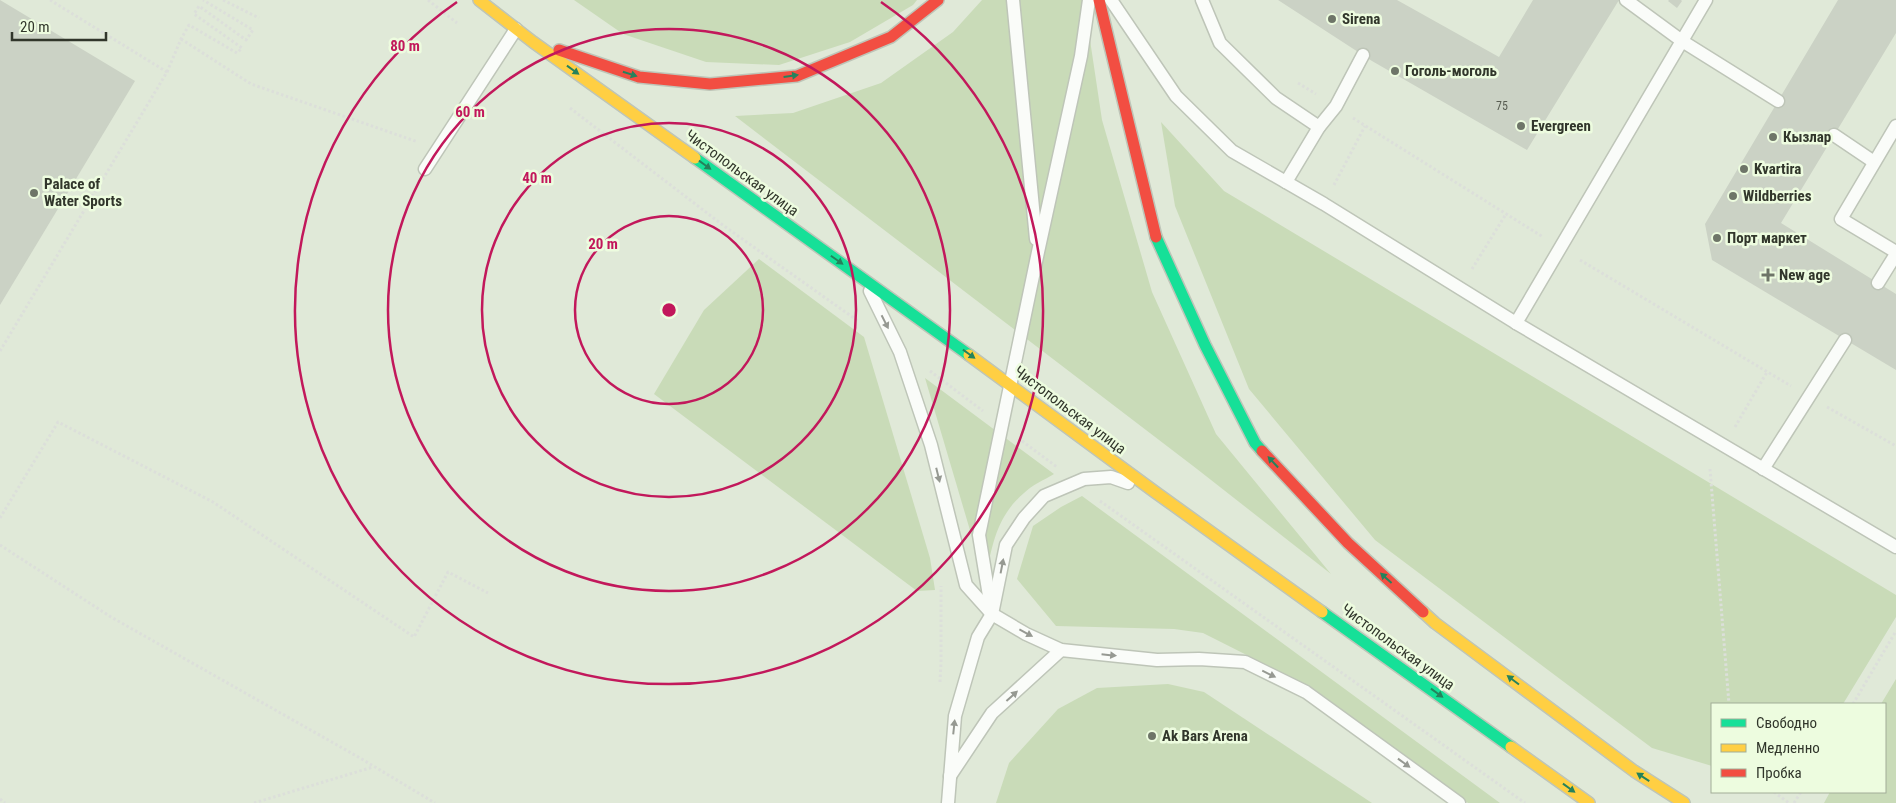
<svg xmlns="http://www.w3.org/2000/svg" width="1896" height="803" viewBox="0 0 1896 803" font-family="'Roboto Condensed',sans-serif">
	<style>
		.green { fill: #c9dbb8 }
		.building { fill: #cbd2c5 }
		.lines { fill: none; stroke-linecap: round; stroke-linejoin: round }
		.lane-casing { stroke: #bec5b8; stroke-width: 15 }
		.fast-casing { stroke: #bec5b8; stroke-width: 14 }
		.slow-casing { stroke: #bec5b8; stroke-width: 14 }
		.jam-casing { stroke: #bec5b8; stroke-width: 14 }
		.path { stroke: #dcdfda; stroke-width: 3; stroke-dasharray: 2.5 2.5; stroke-linecap: butt }
		.lane { stroke: #fafcf9; stroke-width: 12 }
		.fast { stroke: #16e098; stroke-width: 11 }
		.slow { stroke: #ffcf43; stroke-width: 11 }
		.jam { stroke: #f24e42; stroke-width: 11 }
		.oneway { fill: #25825c }
		.oneway2 { fill: #969992 }
		.ring { fill: none; stroke: #c2185b; stroke-width: 2.5 }
		.poi-dot { fill: #6e7568; stroke: #edfcdf; stroke-width: 2 }
		.labels { text-anchor: middle; dominant-baseline: central; stroke-width: 5; stroke-linejoin: round; paint-order: stroke }
		.number-label { font-size: 12px; fill: #585d52 }
		.poi-label { font-size: 15px; font-weight: bold; fill: #31362b; stroke: #edfcdf; text-anchor: start }
		.street-label { font-size: 15px; fill: #31362b; stroke: #edfcdf }
		.centre { fill: #c2185b; stroke: #edfcdf; stroke-width: 2.5 }
		.ring-label { font-size: 15px; text-anchor: middle; font-weight: bold; fill: #c2185b; stroke: #edfcdf; stroke-width: 5; stroke-linejoin: round; paint-order: stroke }
	</style>
	<rect width="100%" height="100%" fill="#e0e9d8"/>
	<!-- green -->
	<g class="green">
		<path d="M574,0H917L913,5L850,42L779,65L706,62L623,34Z"/>
		<path d="M982,0H1084L1102,120L1152,292L1216,434L1331,574L1197,469L735,116L793,113L881,83L953,32Z"/>
		<path d="M1161,122L1224,191L1896,595V617L1843,704H1712V766L1652,748L1375,540L1249,389L1175,206Z"/>
		<path d="M759,259L864,337L930,558L935,590L917,591L654,394L704,310Z"/>
		<path d="M925,378L1054,474C1044,480 1032,485 1024,493C996,517 992,546 985,581Z"/>
		<path d="M1082,496L1500,803H1468L1314,689L1203,633L1174,629L1056,626L1017,579L1033,526L1061,507Z"/>
		<path d="M1896,679V803H1824L1830,792H1885V704H1881Z"/>
		<path d="M1168,684L1204,692L1372,803H996L1009,763L1058,709L1097,688Z"/>
	</g>
	<!-- building -->
	<g class="building">
		<path d="M0,0L135,81L0,305Z"/>
		<path d="M1278,0H1397L1499,57L1533,0H1619L1527,150L1372,61Z"/>
		<path d="M1669,0H1681L1682,1L1677,8L1668,1Z"/>
		<path d="M1838,0H1896V33L1781,223L1896,294V370L1712,260L1705,224Z"/>
	</g>
	<g class="lines">
		<defs>
			<g id="lane">
				<path d="M1013,0L1036,239"/>
				<path d="M1111,0L1176,96L1232,151L1324,204L1516,323L1896,547"/>
				<path d="M1202,0L1220,43L1276,98L1319,127"/>
				<path d="M1626,0L1682,41L1778,101"/>
				<path d="M1896,126L1841,219L1896,252"/>
				<path d="M1834,135L1874,162"/>
				<path d="M425,169L516,29"/>
				<path d="M1286,182L1319,127L1336,106L1363,55"/>
				<path d="M1878,283L1896,254"/>
				<path d="M870,291L900,352L931,445L966,585L992,614L1026,634L1061,650L1157,660L1199,659L1245,662L1306,692L1459,803"/>
				<path d="M1516,323L1706,0"/>
				<path d="M1763,469L1845,340"/>
				<path d="M992,614L979,535L1038,252L1081,56L1089,0"/>
				<path d="M950,776L992,713L1061,650"/>
				<path d="M948,803L955,716L978,637L992,614L1006,545L1024,518L1044,496L1084,479L1111,477L1128,483"/>
			</g>
			<g id="fast">
				<path d="M695,158L969,355"/>
				<path d="M1156,237L1205,345L1255,443L1262,451"/>
				<path d="M1322,612L1511,747"/>
			</g>
			<g id="slow">
				<path d="M479,0L533,42L695,158"/>
				<path d="M969,355L1155,492L1322,612"/>
				<path d="M1423,612L1435,623L1634,771L1684,803"/>
				<path d="M1511,747L1589,803"/>
			</g>
			<g id="jam">
				<path d="M1099,0L1156,237"/>
				<path d="M559,50L639,77L710,84L797,76L891,37L938,0"/>
				<path d="M1262,451L1348,543L1423,612"/>
			</g>
		</defs>
		<!-- lane casing -->
		<use href="#lane" class="lane-casing"/>
		<!-- fast casing -->
		<use href="#fast" class="fast-casing"/>
		<!-- slow casing -->
		<use href="#slow" class="slow-casing"/>
		<!-- jam casing -->
		<use href="#jam" class="jam-casing"/>
		<!-- path -->
		<g class="path">
			<path d="M223,0L259,18"/>
			<path d="M428,0L457,23"/>
			<path d="M181,39L251,84L418,142"/>
			<path d="M167,72L181,39L189,25L237,53L242,48L194,14L199,6L246,40L253,30L203,0"/>
			<path d="M1298,83L1316,94"/>
			<path d="M570,108L724,226L858,321"/>
			<path d="M1353,118L1543,237"/>
			<path d="M1334,185L1365,126"/>
			<path d="M1580,260L1791,386"/>
			<path d="M1472,269L1506,214"/>
			<path d="M0,351L167,72L50,0"/>
			<path d="M930,371L983,411"/>
			<path d="M1827,407L1896,446"/>
			<path d="M1735,427L1767,372"/>
			<path d="M1022,441L1057,467"/>
			<path d="M1710,469L1729,704"/>
			<path d="M1100,501L1525,803"/>
			<path d="M0,518L58,422L213,502L414,637L448,572L488,593"/>
			<path d="M0,545L111,617L360,758L435,803"/>
			<path d="M940,682L941,663V586"/>
			<path d="M1853,704L1896,631"/>
			<path d="M1774,792L1789,803"/>
			<path d="M0,799L5,803"/>
			<path d="M254,803L373,767"/>
			<path d="M1794,803L1801,792"/>
		</g>
		<!-- lane -->
		<use href="#lane" class="lane"/>
		<!-- fast -->
		<use href="#fast" class="fast"/>
		<!-- slow -->
		<use href="#slow" class="slow"/>
		<!-- jam -->
		<use href="#jam" class="jam"/>
	</g>
	<!-- one-way arrows -->
	<defs><path id="oneway-solid" d="M-6-.8H1V-3.2L6.5 0L1 3.2V.8H-6Z" transform="scale(1.25)"/></defs>
	<g class="oneway">
		<use href="#oneway-solid" transform="translate(573 70) rotate(36)"/>
		<use href="#oneway-solid" transform="translate(630 74) rotate(18)"/>
		<use href="#oneway-solid" transform="translate(791 76) rotate(-8)"/>
		<use href="#oneway-solid" transform="translate(705 165) rotate(36)"/>
		<use href="#oneway-solid" transform="translate(837 260) rotate(35)"/>
		<use href="#oneway-solid" transform="translate(969 354) rotate(36)"/>
		<use href="#oneway-solid" transform="translate(1273 462) rotate(-133)"/>
		<use href="#oneway-solid" transform="translate(1386 578) rotate(-138)"/>
		<use href="#oneway-solid" transform="translate(1513 680) rotate(-143)"/>
		<use href="#oneway-solid" transform="translate(1437 693) rotate(36)"/>
		<use href="#oneway-solid" transform="translate(1643 777) rotate(-147)"/>
		<use href="#oneway-solid" transform="translate(1569 788) rotate(36)"/>
	</g>
	<g class="oneway2">
		<use href="#oneway-solid" transform="translate(885 322) rotate(63)"/>
		<use href="#oneway-solid" transform="translate(938 475) rotate(76)"/>
		<use href="#oneway-solid" transform="translate(1002 566) rotate(-79)"/>
		<use href="#oneway-solid" transform="translate(1026 633) rotate(28)"/>
		<use href="#oneway-solid" transform="translate(1109 655) rotate(6)"/>
		<use href="#oneway-solid" transform="translate(1269 674) rotate(26)"/>
		<use href="#oneway-solid" transform="translate(1012 696) rotate(-42)"/>
		<use href="#oneway-solid" transform="translate(954 727) rotate(-84)"/>
		<use href="#oneway-solid" transform="translate(1404 763) rotate(36)"/>
	</g>
	<!-- distance rings -->
	<g class="ring">
		<circle cx="669" cy="310" r="94"/>
		<circle cx="669" cy="310" r="187"/>
		<circle cx="669" cy="310" r="281"/>
		<path d="M881 2A374 374 0 1 1 457 2"/>
	</g>
	<!-- markers -->
	<g class="poi-dot">
		<circle cx="1332" cy="19" r="5"/>
		<circle cx="1395" cy="71" r="5"/>
		<circle cx="1521" cy="126" r="5"/>
		<circle cx="1773" cy="137" r="5"/>
		<circle cx="1744" cy="169" r="5"/>
		<circle cx="34" cy="193" r="5"/>
		<circle cx="1733" cy="196" r="5"/>
		<circle cx="1717" cy="238" r="5"/>
		<path d="M1765.5 267.5h5v5h5v5h-5v5h-5v-5h-5v-5h5z"/>
		<circle cx="1152" cy="736" r="5"/>
	</g>
	<g class="labels">
		<!-- number labels -->
		<g class="number-label">
			<text x="1502" y="106">75</text>
		</g>
		<!-- poi labels -->
		<g class="poi-label">
			<text x="1342" y="19">Sirena</text>
			<text x="1405" y="71">Гоголь-моголь</text>
			<text x="1531" y="126">Evergreen</text>
			<text x="1783" y="137">Кызлар</text>
			<text x="1754" y="169">Kvartira</text>
			<text x="44" y="184">Palace of<tspan x="44" dy="17">Water Sports</tspan></text>
			<text x="1743" y="196">Wildberries</text>
			<text x="1727" y="238">Порт маркет</text>
			<text x="1779" y="275">New age</text>
			<text x="1162" y="736">Ak Bars Arena</text>
		</g>
		<!-- street labels -->
		<g class="street-label">
			<text transform="translate(742 173) rotate(36)">Чистопольская улица</text>
			<text transform="translate(1070 410) rotate(37)">Чистопольская улица</text>
			<text transform="translate(1398 647) rotate(36)">Чистопольская улица</text>
		</g>
	</g>
	<circle cx="669" cy="310" r="8" class="centre"/>
	<g class="ring-label">
		<text x="405" y="51">80 m</text>
		<text x="470" y="117">60 m</text>
		<text x="537" y="183">40 m</text>
		<text x="603" y="249">20 m</text>
	</g>
	<!-- legend -->
	<rect x="1711" y="703" width="175" height="90" fill="#edfcdf" stroke="#a2ad97"/>
	<rect x="1721" y="719" width="25" height="8" fill="#16e098" stroke="#a2ad97"/>
	<text x="1756" y="728" font-size="15" fill="#31362b">Свободно</text>
	<rect x="1721" y="744" width="25" height="8" fill="#ffcf43" stroke="#a2ad97"/>
	<text x="1756" y="753" font-size="15" fill="#31362b">Медленно</text>
	<rect x="1721" y="769" width="25" height="8" fill="#f24e42" stroke="#a2ad97"/>
	<text x="1756" y="778" font-size="15" fill="#31362b">Пробка</text>
	<!-- scale -->
	<path d="M12 32v8h94v-8" fill="none" stroke="#31362b" stroke-width="2.5"/>
	<text x="20" y="32" font-size="15" fill="#31362b" stroke="#edfcdf" stroke-width="4" paint-order="stroke">20 m</text>
</svg>
